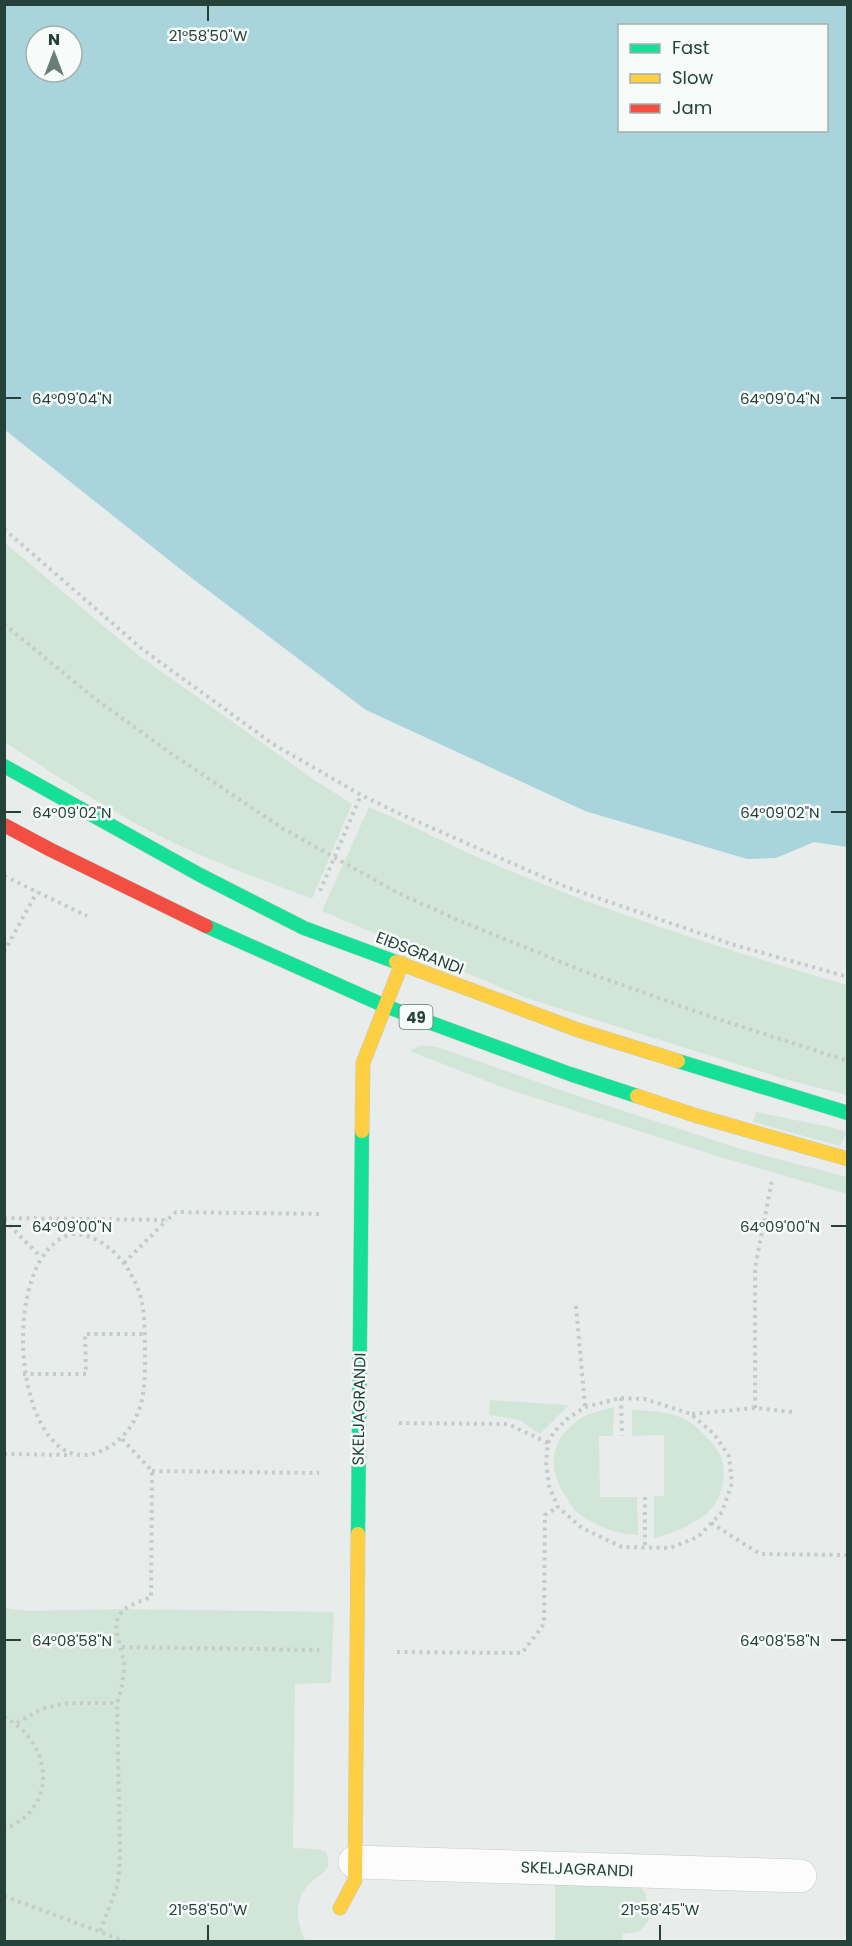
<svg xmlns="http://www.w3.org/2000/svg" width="852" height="1946" viewBox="0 0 852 1946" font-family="Poppins,sans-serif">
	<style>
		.green { fill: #d1e6d8 }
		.water { fill: #a9d4db; fill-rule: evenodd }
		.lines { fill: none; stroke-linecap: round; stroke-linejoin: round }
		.street-casing { stroke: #c5cac8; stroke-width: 34 }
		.fast-casing { stroke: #c3cbc8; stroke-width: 15 }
		.slow-casing { stroke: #c3cbc8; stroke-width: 15 }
		.jam-casing { stroke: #c3cbc8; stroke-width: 15 }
		.path { stroke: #c3ccca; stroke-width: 4; stroke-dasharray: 3 4.5; stroke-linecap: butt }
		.street { stroke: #fcfcfc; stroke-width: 33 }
		.fast { stroke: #16e098; stroke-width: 14 }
		.slow { stroke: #ffcf43; stroke-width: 14 }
		.jam { stroke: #f24e42; stroke-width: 14 }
		.ticks { fill: none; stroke: #24423a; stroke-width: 2 }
		.labels { text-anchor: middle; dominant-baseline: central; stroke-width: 5; stroke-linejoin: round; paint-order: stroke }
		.shield { fill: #f7fbf9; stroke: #637a73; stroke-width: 1.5 }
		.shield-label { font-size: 15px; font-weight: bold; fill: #24423a }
		.street-label { font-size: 16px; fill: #24423a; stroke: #f7fbf9 }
		.ticks-label { font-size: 15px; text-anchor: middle; fill: #24423a; stroke: #f7fbf9; stroke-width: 5; stroke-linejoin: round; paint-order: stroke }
	</style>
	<rect width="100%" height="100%" fill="#e8edeb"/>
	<!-- green -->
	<g class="green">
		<path d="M4,542L138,655L313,779L352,804L312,899C257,878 202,858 150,831C100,805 52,773 5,742Z"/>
		<path d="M369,807C410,824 449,845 489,862C605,912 726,950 847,985V1095L788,1080L526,998L322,911Z"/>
		<path d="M422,1045L437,1047L578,1096L744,1150L847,1177V1194L720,1157L504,1088L410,1051Z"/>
		<path d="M756,1112L830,1127L847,1132L840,1146L753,1122Z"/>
		<path d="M490,1400L569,1405L540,1434L519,1420L489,1415Z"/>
		<path d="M614,1407L613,1436H599L600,1497H637L638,1535C618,1535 594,1526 578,1513C573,1510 570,1503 567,1498C545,1468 550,1437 583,1417C592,1412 605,1410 614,1407Z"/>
		<path d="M632,1410C650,1411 670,1411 686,1420C697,1426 716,1444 721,1457C728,1477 721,1502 705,1515C689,1527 673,1533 654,1538V1496H664V1435L632,1436Z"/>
		<path d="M5,1608L29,1611L125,1609L334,1612L331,1683L295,1684L293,1848L318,1849L326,1852C328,1857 330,1864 326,1870C323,1874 316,1877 311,1882C294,1899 295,1920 306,1941H5Z"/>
		<path d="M555,1877L639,1885L646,1894L649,1920L640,1931L623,1934L622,1941H555Z"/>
	</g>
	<!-- water -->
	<path class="water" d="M4,5H847V847L814,842L776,858L747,859L585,811L366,710L189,576L5,430ZM620,26H826V130H620ZM36,36H72V72H36Z"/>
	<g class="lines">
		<defs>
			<path id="street" d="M355,1862L800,1876"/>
			<g id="fast">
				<path d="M4,766L200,875L304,928L396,962"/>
				<path d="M206,926L385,1006L570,1074L637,1096"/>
				<path d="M678,1061L848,1113"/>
				<path d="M358,1534L362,1131"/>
			</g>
			<g id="slow">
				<path d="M396,962L578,1030L678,1061"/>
				<path d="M637,1096L694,1115L848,1159"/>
				<path d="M362,1131L363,1063L402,963"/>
				<path d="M340,1908L355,1880L358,1534"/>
			</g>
			<path id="jam" d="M4,825L51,850L206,926"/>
		</defs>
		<!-- street casing -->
		<use href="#street" class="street-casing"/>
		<!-- fast casing -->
		<use href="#fast" class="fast-casing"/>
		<!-- slow casing -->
		<use href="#slow" class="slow-casing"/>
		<!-- jam casing -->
		<use href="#jam" class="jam-casing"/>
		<!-- path -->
		<g class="path">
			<path d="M4,529L142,649L273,744L361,795L398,813L566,887L731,944L848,977"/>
			<path d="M4,624L94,698L172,754L282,828L398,893L458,920L583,971L709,1016L848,1061"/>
			<path d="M4,876L87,916"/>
			<path d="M320,891L361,795"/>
			<path d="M4,952L37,892"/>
			<path d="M4,1218L167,1220L176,1212L321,1214"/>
			<path d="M4,1220L40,1256"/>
			<path d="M72,1234C108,1234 134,1269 142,1302C145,1319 145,1339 145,1356C145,1376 145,1397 137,1415C128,1436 105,1456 81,1455C11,1451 0,1252 72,1234Z"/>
			<path d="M124,1263L167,1220"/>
			<path d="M576,1306L585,1407"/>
			<path d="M23,1374H86L85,1334H145"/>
			<path d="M621,1398L645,1399L691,1414L714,1434L729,1456L732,1483L722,1512L698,1537L670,1548L622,1547L582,1528L558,1507L549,1486L546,1462L548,1443L554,1432L567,1419L585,1407Z"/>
			<path d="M621,1398L622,1436"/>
			<path d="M755,1408V1268L772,1180"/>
			<path d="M692,1414L755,1408L792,1412"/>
			<path d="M399,1423L508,1424L548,1443"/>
			<path d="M4,1454L72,1455"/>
			<path d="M152,1471L319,1473"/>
			<path d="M645,1497V1548"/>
			<path d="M711,1523L760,1554L848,1555"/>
			<path d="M122,1647L319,1650"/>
			<path d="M397,1652L522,1653L544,1624L545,1515L558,1507"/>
			<path d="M4,1717C53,1742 59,1809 4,1829"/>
			<path d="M17,1723L41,1709L67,1703H117"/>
			<path d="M4,1896L127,1942"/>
			<path d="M100,1931L118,1884L120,1854L117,1703C121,1691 124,1679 124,1666C124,1651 111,1629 119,1616C124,1606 141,1601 151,1597L152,1471L121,1438"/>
		</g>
		<!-- street -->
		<use href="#street" class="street"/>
		<!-- fast -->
		<use href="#fast" class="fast"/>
		<!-- slow -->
		<use href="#slow" class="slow"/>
		<!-- jam -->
		<use href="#jam" class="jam"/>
	</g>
	<!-- ticks -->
	<path class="ticks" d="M208,6V21M6,398H21M831,398H846M6,812H21M831,812H846M6,1226H21M831,1226H846M6,1640H21M831,1640H846M208,1925V1940M660,1925V1940"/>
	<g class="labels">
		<!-- shield labels -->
		<rect class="shield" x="399.5" y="1005" width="33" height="24" rx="4.5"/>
		<g class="shield-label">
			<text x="416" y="1017">49</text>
		</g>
		<!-- street labels -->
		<g class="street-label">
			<text transform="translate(420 953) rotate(21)">EIÐSGRANDI</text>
			<text transform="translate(359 1409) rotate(-89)">SKELJAGRANDI</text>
			<text transform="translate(577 1869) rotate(2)">SKELJAGRANDI</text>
		</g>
	</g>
	<g class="ticks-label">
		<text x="208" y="41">21°58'50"W</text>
		<text x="72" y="404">64°09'04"N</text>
		<text x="780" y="404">64°09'04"N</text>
		<text x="72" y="818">64°09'02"N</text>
		<text x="780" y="818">64°09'02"N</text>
		<text x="72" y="1232">64°09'00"N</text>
		<text x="780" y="1232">64°09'00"N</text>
		<text x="72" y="1646">64°08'58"N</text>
		<text x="780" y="1646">64°08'58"N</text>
		<text x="208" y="1915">21°58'50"W</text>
		<text x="660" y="1915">21°58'45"W</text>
	</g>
	<!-- border -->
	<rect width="852" height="1946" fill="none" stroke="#24423a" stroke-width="12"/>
	<!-- legend -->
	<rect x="618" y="24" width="210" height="108" fill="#f7fbf9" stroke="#a3b1ad" stroke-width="1.5"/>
	<rect x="630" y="44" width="30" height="9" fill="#16e098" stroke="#a3b1ad" stroke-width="1.5"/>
	<text x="672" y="54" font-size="18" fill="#24423a">Fast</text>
	<rect x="630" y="74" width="30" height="9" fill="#ffcf43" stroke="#a3b1ad" stroke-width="1.5"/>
	<text x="672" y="84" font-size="18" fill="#24423a">Slow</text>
	<rect x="630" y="104" width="30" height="9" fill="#f24e42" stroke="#a3b1ad" stroke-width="1.5"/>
	<text x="672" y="114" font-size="18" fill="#24423a">Jam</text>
	<!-- north arrow -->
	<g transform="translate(54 54)"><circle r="28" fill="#f7fbf9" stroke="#a3b1ad" stroke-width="1.5"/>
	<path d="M0-4.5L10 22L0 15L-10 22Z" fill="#697e78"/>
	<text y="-9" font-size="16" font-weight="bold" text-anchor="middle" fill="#24423a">N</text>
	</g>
</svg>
